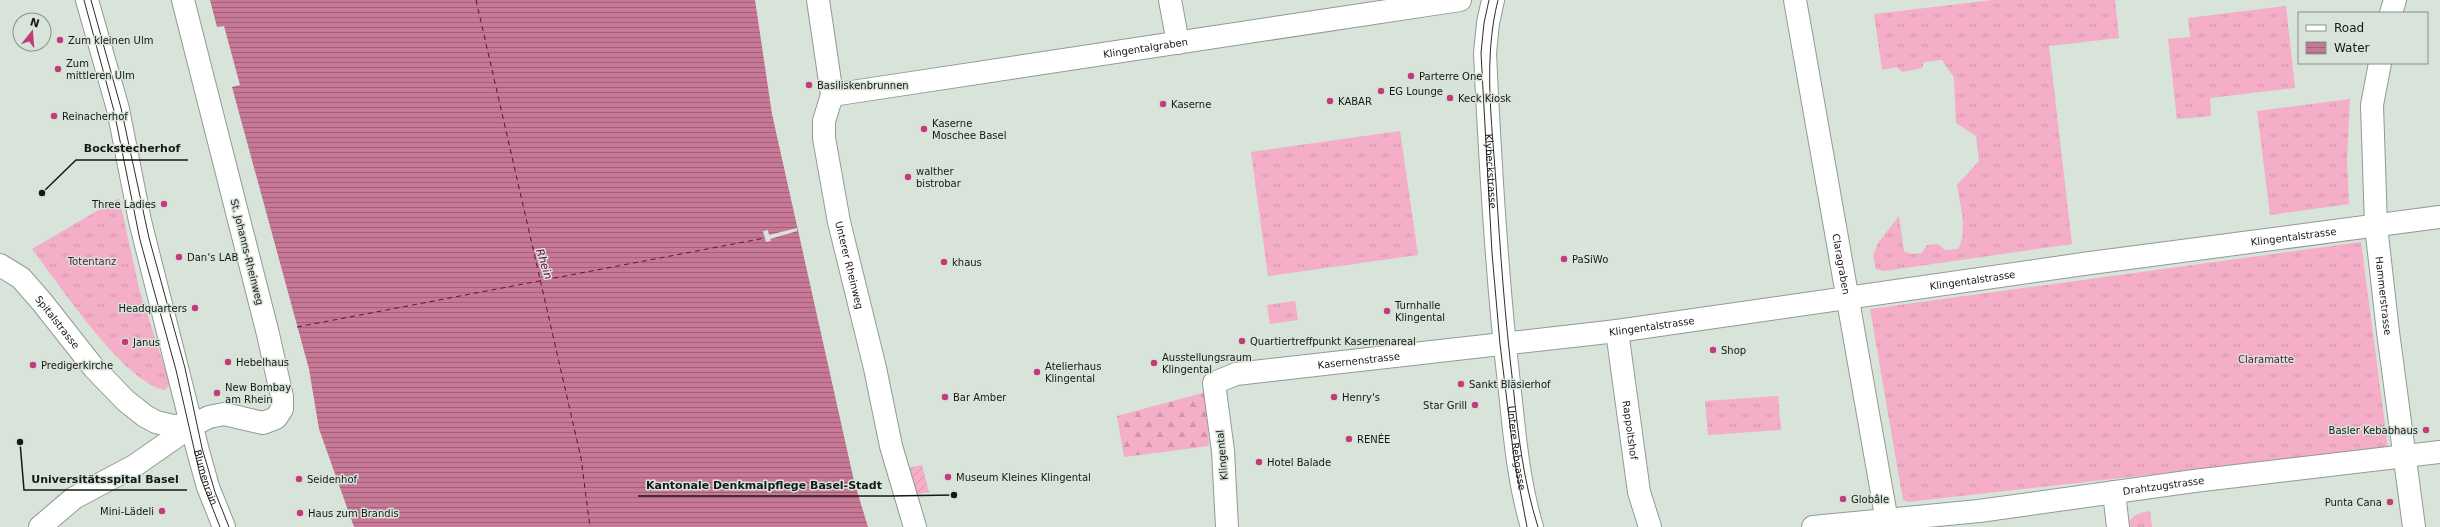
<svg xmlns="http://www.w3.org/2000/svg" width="2440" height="527" viewBox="0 0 2440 527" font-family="'DejaVu Sans',sans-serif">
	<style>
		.grass { fill: url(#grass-tufts) }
		.forest { fill: url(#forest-firs) }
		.garden { fill: url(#garden-furrows) }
		.water { fill: url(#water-rules) }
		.pier { fill: #d8e3d9 }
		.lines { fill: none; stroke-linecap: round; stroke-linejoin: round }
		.ferry { stroke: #6c0b3e; stroke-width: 1; stroke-dasharray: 5 4; stroke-linecap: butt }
		.minor-casing { stroke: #919b92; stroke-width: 24 }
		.tertiary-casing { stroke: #919b92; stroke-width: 24 }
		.minor { stroke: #fff; stroke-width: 22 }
		.tertiary { stroke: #fff; stroke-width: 22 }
		.tram { stroke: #2b2f2b; stroke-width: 1 }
		.poi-dot { fill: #c23b7a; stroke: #d8e3d9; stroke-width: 1.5 }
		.labels { text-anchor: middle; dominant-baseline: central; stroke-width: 3; stroke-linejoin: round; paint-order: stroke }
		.poi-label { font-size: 10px; fill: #151815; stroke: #d8e3d9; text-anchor: start }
		.street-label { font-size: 10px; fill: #151815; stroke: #d8e3d9 }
		.park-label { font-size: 10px; fill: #591235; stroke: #d8e3d9 }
		.water-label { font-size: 11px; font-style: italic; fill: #6c0b3e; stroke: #d8e3d9 }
		.leader { fill: none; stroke: #151815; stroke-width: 1.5 }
		.callout-dot { fill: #151815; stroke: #d8e3d9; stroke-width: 1.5 }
		.callout-label { font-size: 11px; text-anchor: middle; font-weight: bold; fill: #151815; stroke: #d8e3d9; stroke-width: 3; stroke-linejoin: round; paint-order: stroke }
	</style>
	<defs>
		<pattern id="grass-tufts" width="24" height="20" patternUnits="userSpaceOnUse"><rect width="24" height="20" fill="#f4aec7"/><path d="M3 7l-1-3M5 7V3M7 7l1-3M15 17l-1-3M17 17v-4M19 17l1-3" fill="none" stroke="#d095aa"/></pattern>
		<pattern id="forest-firs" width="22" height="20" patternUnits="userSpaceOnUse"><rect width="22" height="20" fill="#f4aec7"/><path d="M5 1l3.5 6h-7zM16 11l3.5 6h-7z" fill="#d095aa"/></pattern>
		<pattern id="garden-furrows" width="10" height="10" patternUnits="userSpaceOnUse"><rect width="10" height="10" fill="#f4aec7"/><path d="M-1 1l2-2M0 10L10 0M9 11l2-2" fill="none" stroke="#d095aa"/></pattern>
		<pattern id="water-rules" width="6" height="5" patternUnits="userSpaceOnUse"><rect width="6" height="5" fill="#c77896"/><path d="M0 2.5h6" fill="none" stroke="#a06179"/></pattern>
	</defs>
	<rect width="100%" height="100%" fill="#d8e3d9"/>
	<!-- grass -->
	<g class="grass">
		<path d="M1993,0H2115L2119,38L2049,46L2072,244L1884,271L1876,269L1873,256L1878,243L1899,216L1904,251L1911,254L1922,253L1927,245L1938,244L1945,250L1958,249C1968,232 1960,204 1957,185L1979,161L1976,136L1956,123L1954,78L1942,60L1924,62L1922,68L1903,72L1896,67L1882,70L1874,14Z"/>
		<path d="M2286,6L2295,88L2210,98L2211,116L2177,119L2168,39L2190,37L2188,18Z"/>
		<path d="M2350,99L2347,159L2349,204L2270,215L2257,111Z"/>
		<path d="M1400,131L1418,255L1268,276L1251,152Z"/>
		<path d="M119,198L140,292L170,384L165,390C124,383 59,284 32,249Z"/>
		<path d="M2361,242L2388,448L1908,502L1903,500L1870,309Z"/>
		<path d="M1295,301L1298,320L1270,324L1267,305Z"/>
		<path d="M1778,396L1781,430L1708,435L1705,401Z"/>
		<path d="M2150,511L2152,527H2127C2130,515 2139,513 2150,511Z"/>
	</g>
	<!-- forest -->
	<path class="forest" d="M1206,392L1209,446L1124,457L1117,416Z"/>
	<!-- garden -->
	<path class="garden" d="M922,465L929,492L914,495L907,468Z"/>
	<!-- water -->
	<path class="water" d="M210,0H755L772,114L854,481L868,527H354L319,429L309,369L232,87L240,85L224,26L217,27Z"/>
	<!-- pier -->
	<path class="pier" d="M797,228V231L770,239L771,241L766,242L763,231L768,230L769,235Z"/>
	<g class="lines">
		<!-- ferry -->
		<g class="ferry">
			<path d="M476,0L581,458L590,527"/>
			<path d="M297,327L765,238"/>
		</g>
		<defs>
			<g id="minor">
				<path id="s1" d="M87,0L118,109L140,221L198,451L208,487L224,527"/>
				<path id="s2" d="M818,0L832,95L824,121V138L839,222L875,368L891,446L915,527"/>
				<path d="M1170,0L1178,43"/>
				<path id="s3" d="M1493,0L1488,23L1485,53C1490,161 1496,268 1508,374C1514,426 1517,477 1532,527"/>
				<path d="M2391,13L2395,0"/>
				<path id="s4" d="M2380,63L2372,105L2376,226L2388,332L2414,527"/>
				<path id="s5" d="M832,95L1460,0"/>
				<path id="s6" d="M0,265L21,278L42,302L94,368L126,401L145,416L156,422L173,426L193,425"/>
				<path id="s7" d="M1617,331L1639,492L1650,527"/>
				<path d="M2114,492L2118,527"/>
				<path d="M40,527L74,498L134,466L193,425L209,417L224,414L263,423L276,418L282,409V397L268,334L183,0"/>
				<path id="s8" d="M1227,527L1223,451L1214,383L1236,374L1617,331L2083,264L2440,217"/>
				<path id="s9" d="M1813,527L1979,511L2194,481L2440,452"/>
			</g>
			<g id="tertiary">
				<path id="s10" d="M1795,0L1888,527"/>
			</g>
		</defs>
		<!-- minor casing -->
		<use href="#minor" class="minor-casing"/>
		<!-- tertiary casing -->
		<use href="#tertiary" class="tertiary-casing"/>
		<!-- minor -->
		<use href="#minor" class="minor"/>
		<!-- tertiary -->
		<use href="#tertiary" class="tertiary"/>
		<!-- tram -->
		<g class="tram">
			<path d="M84,0L114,111L140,240L176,370L201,479L220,527"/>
			<path d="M91,0L121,108L149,238L185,368L202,448L215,492L229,527"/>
			<path d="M1489,0L1484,23L1481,53L1492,253L1500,344L1514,458L1527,527"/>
			<path d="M1498,0C1483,59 1492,122 1496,183C1500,250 1505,318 1513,385C1518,433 1523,480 1538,527"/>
		</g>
	</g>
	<!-- markers -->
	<g class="poi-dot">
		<circle cx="60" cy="40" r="4"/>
		<circle cx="58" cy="69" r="4"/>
		<circle cx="1411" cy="76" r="4"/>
		<circle cx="809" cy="85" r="4"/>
		<circle cx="1381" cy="91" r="4"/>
		<circle cx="1450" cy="98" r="4"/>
		<circle cx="1330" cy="101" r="4"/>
		<circle cx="1163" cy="104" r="4"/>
		<circle cx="54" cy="116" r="4"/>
		<circle cx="924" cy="129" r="4"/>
		<circle cx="908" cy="177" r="4"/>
		<circle cx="164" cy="204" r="4"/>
		<circle cx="179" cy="257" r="4"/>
		<circle cx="1564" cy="259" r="4"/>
		<circle cx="944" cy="262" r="4"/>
		<circle cx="195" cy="308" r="4"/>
		<circle cx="1387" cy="311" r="4"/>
		<circle cx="1242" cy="341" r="4"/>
		<circle cx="125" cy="342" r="4"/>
		<circle cx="1713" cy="350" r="4"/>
		<circle cx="228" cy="362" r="4"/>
		<circle cx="1154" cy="363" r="4"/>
		<circle cx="33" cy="365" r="4"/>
		<circle cx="1037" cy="372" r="4"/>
		<circle cx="1461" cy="384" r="4"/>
		<circle cx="217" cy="393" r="4"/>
		<circle cx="945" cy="397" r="4"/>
		<circle cx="1334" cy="397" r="4"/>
		<circle cx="1475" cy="405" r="4"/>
		<circle cx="2426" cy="430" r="4"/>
		<circle cx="1349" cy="439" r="4"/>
		<circle cx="1259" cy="462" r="4"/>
		<circle cx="948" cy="477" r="4"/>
		<circle cx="299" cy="479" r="4"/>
		<circle cx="1843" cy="499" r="4"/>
		<circle cx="2390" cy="502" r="4"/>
		<circle cx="162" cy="511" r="4"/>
		<circle cx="300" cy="513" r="4"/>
	</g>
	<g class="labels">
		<!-- poi labels -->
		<g class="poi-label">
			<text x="68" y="40">Zum kleinen Ulm</text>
			<text x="66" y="63">Zum<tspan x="66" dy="12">mittleren Ulm</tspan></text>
			<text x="1419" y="76">Parterre One</text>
			<text x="817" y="85">Basiliskenbrunnen</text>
			<text x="1389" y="91">EG Lounge</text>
			<text x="1458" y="98">Keck Kiosk</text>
			<text x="1338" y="101">KABAR</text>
			<text x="1171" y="104">Kaserne</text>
			<text x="62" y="116">Reinacherhof</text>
			<text x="932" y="123">Kaserne<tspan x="932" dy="12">Moschee Basel</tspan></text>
			<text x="916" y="171">walther<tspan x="916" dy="12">bistrobar</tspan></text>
			<text x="156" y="204" text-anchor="end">Three Ladies</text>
			<text x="187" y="257">Dan‘s LAB</text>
			<text x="1572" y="259">PaSiWo</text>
			<text x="952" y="262">khaus</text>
			<text x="1395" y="305">Turnhalle<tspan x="1395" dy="12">Klingental</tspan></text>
			<text x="187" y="308" text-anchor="end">Headquarters</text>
			<text x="1250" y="341">Quartiertreffpunkt Kasernenareal</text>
			<text x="133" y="342">Janus</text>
			<text x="1721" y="350">Shop</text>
			<text x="1162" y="357">Ausstellungsraum<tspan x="1162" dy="12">Klingental</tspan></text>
			<text x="236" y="362">Hebelhaus</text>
			<text x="41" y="365">Predigerkirche</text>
			<text x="1045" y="366">Atelierhaus<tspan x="1045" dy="12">Klingental</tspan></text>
			<text x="1469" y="384">Sankt Bläsierhof</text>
			<text x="225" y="387">New Bombay<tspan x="225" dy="12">am Rhein</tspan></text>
			<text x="953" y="397">Bar Amber</text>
			<text x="1342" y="397">Henry's</text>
			<text x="1467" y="405" text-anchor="end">Star Grill</text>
			<text x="2418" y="430" text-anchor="end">Basler Kebabhaus</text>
			<text x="1357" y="439">RENÉE</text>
			<text x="1267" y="462">Hotel Balade</text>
			<text x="956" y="477">Museum Kleines Klingental</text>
			<text x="307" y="479">Seidenhof</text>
			<text x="1851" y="499">Globâle</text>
			<text x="2382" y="502" text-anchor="end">Punta Cana</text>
			<text x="154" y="511" text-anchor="end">Mini-Lädeli</text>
			<text x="308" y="513">Haus zum Brandis</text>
		</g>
		<!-- street labels -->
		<g class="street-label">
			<text stroke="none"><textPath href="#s5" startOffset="317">Klingentalgraben</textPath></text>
			<text stroke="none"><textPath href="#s3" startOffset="172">Klybeckstrasse</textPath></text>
			<text stroke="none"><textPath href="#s8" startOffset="1235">Klingentalstrasse</textPath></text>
			<text transform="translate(247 252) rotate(76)">St. Johanns-Rheinweg</text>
			<text stroke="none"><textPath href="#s10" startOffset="268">Claragraben</textPath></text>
			<text stroke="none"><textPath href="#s2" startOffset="270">Unterer Rheinweg</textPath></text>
			<text stroke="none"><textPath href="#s8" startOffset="911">Klingentalstrasse</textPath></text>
			<text stroke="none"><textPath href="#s4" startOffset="234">Hammerstrasse</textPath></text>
			<text stroke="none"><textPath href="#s6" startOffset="82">Spitalstrasse</textPath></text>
			<text stroke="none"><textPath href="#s8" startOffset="587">Klingentalstrasse</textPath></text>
			<text stroke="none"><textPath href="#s8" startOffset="292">Kasernenstrasse</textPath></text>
			<text stroke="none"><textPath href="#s7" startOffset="100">Rappoltshof</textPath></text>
			<text stroke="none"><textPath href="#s3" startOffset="450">Untere Rebgasse</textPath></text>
			<text transform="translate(1222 455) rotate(-95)">Klingental</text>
			<text stroke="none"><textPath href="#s1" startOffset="492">Blumenrain</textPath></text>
			<text stroke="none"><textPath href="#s9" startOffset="353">Drahtzugstrasse</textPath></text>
		</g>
		<!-- park labels -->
		<g class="park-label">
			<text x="92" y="261">Totentanz</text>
			<text x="2266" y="359">Claramatte</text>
		</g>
		<!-- water labels -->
		<g class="water-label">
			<text transform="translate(544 264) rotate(72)">Rhein</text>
		</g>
	</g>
	<!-- callouts -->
	<path class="leader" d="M42 193L76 160H188M20 442L24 490H187M954 495L890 496H638"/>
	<g class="callout-dot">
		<circle cx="42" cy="193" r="4"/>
		<circle cx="20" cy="442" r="4"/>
		<circle cx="954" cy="495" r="4"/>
	</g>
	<g class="callout-label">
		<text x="132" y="152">Bockstecherhof</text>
		<text x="105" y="483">Universitätsspital Basel</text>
		<text x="764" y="489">Kantonale Denkmalpflege Basel-Stadt</text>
	</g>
	<!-- legend -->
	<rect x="2298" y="12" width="130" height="52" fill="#d8e3d9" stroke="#8a928b"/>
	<rect x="2306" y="25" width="20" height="6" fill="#ffffff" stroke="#8a928b"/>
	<text x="2334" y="32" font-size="12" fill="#151815">Road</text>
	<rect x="2306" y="42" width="20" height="12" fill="url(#water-rules)" stroke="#8a928b"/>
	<text x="2334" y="52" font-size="12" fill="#151815">Water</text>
	<!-- north arrow -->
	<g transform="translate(32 32) rotate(17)"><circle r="19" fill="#d8e3d9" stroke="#8a928b"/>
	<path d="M0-3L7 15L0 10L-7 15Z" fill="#c23b7a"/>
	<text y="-6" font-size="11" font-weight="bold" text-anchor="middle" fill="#151815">N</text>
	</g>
</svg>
